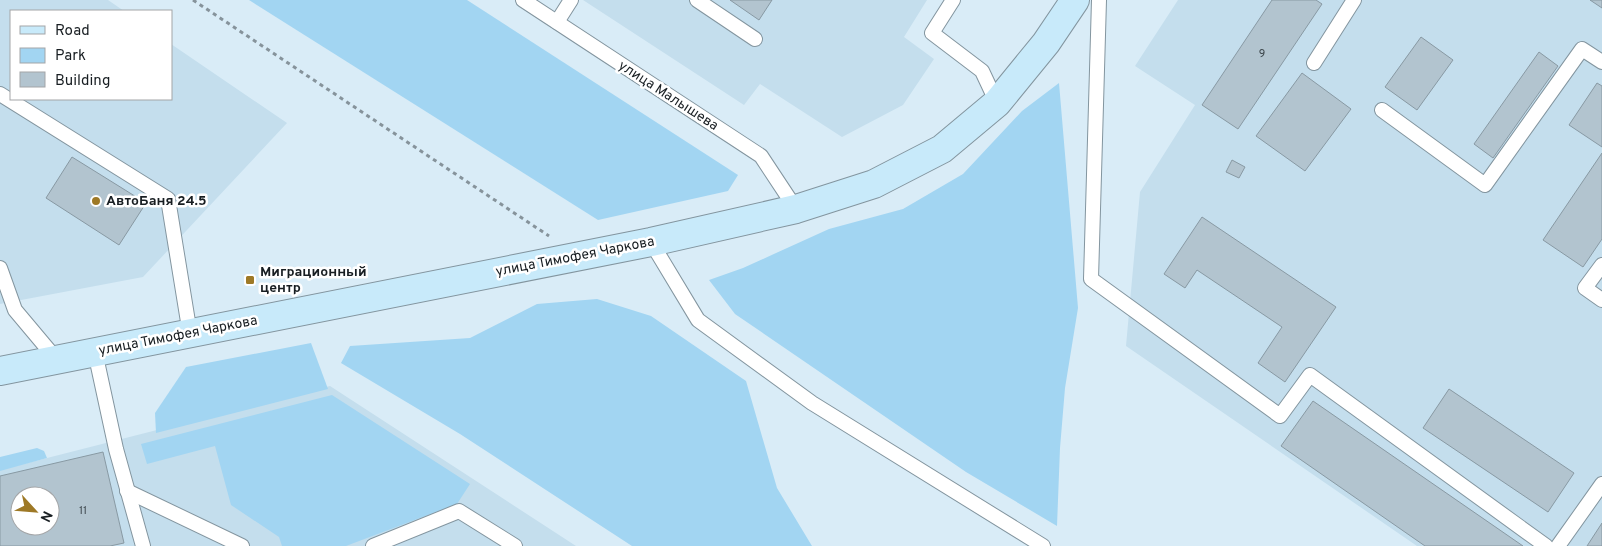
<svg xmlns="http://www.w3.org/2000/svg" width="1602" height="546" viewBox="0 0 1602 546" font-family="Overpass,sans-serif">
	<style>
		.built { fill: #c4deed; fill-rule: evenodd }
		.green { fill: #a2d5f2 }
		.building { fill: #b2c4cf; stroke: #8899a3; fill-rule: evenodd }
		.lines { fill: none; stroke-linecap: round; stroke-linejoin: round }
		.lane-casing { stroke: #83959f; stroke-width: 16 }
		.secondary-casing { stroke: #83959f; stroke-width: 30 }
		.path { stroke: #86939b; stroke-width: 3; stroke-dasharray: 4 4; stroke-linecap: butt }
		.lane { stroke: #fff; stroke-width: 14 }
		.secondary { stroke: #c8eafa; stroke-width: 28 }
		.poi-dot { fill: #9e7926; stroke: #fff; stroke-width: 2 }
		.labels { text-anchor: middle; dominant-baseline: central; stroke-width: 5; stroke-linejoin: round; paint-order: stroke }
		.number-label { font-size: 11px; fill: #3e484d }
		.street-label { font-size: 14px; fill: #181e22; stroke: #fff }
		.poi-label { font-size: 14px; font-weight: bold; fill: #181e22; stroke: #fff; text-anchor: start }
	</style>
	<rect width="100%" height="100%" fill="#d9ecf7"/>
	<!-- built -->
	<g class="built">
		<path d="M0,0H108L124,11H11V99H171V44L287,123L143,277L0,304Z"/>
		<path d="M583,0H927L904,37L934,59L903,105L842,137L760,84L744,105Z"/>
		<path d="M1178,0H1602V546H1417L1126,346L1140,192L1195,105L1135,66Z"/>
		<path d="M330,386L576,546H0V470ZM20,496H50V526H20Z"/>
	</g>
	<!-- green -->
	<g class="green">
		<path d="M249,0H467L738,175L728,191L598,220Z"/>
		<path d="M1059,83L1078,308L1065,388L1060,448L1057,526L966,472L735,314L709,280L743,268L829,229L903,209L963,174L1022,111Z"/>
		<path d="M597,299L651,316L746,381L777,488L812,546H632L460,434L341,363L350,346L470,338L537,304Z"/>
		<path d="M311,343L328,389L156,433L155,413L186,367Z"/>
		<path d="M332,395L470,484L457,504L346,546H282L279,537L231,505L215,446L147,464L141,444Z"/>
		<path d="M37,448L44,451L47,458L0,471V457Z"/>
	</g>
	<!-- building -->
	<g class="building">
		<path d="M730,0H772L759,20Z"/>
		<path d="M1272,0H1316L1322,4L1238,129L1202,105Z"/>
		<path d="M1590,0H1602V8Z"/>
		<path d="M1421,37L1453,60L1417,110L1385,87Z"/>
		<path d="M1539,52L1558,66L1493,158L1474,144Z"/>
		<path d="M1302,73L1351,109L1305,171L1256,136Z"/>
		<path d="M1597,83L1602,86V147L1569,125Z"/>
		<path d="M1602,153V239L1583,267L1543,240Z"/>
		<path d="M72,157L146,203L119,245L46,198Z"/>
		<path d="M1232,160L1245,167L1239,178L1226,172Z"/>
		<path d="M1202,217L1336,307L1285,382L1258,363L1282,327L1197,270L1185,288L1164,274Z"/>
		<path d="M1449,389L1574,473L1548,512L1423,428Z"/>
		<path d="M1313,401L1523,546H1425L1281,446Z"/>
		<path d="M103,452L124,543L110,546H0V476ZM20,496H50V526H20Z"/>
		<path d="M1602,523V546H1587Z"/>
	</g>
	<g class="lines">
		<defs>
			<g id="lane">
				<path d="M523,0L761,156L796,209"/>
				<path d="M697,0L755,39"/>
				<path d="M953,0L932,33L982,71L997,103"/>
				<path d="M1099,0L1091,279L1280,416L1310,375L1546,546"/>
				<path d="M557,22L571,0"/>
				<path d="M1314,63L1354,0"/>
				<path d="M0,94L168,199L190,334"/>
				<path d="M1382,110L1485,185L1582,49L1602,62"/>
				<path d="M651,242L698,320L812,403L1043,546"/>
				<path d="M1602,265L1585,288L1602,300"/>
				<path d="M0,268L15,310L57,360"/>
				<path d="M95,352L116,449L143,546"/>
				<path d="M127,491L242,546"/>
				<path d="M373,546L459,511L515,546"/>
				<path d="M1558,546L1602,484"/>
			</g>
			<path id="secondary" d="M0,371L651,242L796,209L874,184L942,149L997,103L1046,43L1075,0"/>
		</defs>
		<!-- lane casing -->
		<use href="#lane" class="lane-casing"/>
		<!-- secondary casing -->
		<use href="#secondary" class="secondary-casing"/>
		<!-- path -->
		<path class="path" d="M193,0L549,236"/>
		<!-- lane -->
		<use href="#lane" class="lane"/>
		<!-- secondary -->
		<use href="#secondary" class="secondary"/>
	</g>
	<!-- markers -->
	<g class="poi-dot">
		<circle cx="96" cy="201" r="5"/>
		<rect x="245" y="275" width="10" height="10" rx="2.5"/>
	</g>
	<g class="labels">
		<!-- number labels -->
		<g class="number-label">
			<text x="1262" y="54">9</text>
			<text x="83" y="511">11</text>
		</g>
		<!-- street labels -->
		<g class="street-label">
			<text transform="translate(668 96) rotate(33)">улица Малышева</text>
			<text transform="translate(575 257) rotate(-11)">улица Тимофея Чаркова</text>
			<text transform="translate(178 336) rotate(-11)">улица Тимофея Чаркова</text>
		</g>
		<!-- poi labels -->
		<g class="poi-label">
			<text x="106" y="201">АвтоБаня 24.5</text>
			<text x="260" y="272">Миграционный<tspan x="260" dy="16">центр</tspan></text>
		</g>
	</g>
	<!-- legend -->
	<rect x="10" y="10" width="162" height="90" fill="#ffffff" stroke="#a3a5a7"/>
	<rect x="20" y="26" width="25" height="8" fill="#c8eafa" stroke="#a3a5a7"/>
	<text x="55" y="35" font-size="15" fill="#181e22">Road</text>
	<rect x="20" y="48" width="25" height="15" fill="#a2d5f2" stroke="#a3a5a7"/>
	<text x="55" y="60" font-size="15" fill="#181e22">Park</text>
	<rect x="20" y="72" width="25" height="15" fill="#b2c4cf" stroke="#a3a5a7"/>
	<text x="55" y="85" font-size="15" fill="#181e22">Building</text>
	<!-- north arrow -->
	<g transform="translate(35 511) rotate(116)"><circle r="24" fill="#ffffff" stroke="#a3a5a7"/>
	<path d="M0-4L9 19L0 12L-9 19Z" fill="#9e7926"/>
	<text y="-8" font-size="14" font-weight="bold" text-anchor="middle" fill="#181e22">N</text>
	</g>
</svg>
